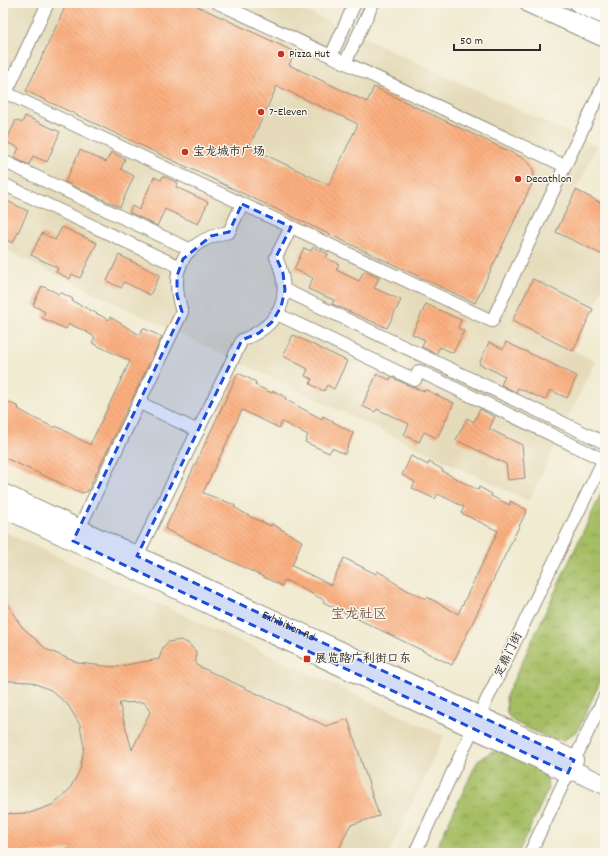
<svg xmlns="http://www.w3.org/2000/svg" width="608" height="856" viewBox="0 0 608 856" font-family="Dekko,'LXGW WenKai TC',sans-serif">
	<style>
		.built { fill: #e5dbba }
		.park { fill: url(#park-crowns); stroke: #687447 }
		.building { fill: url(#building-back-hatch); fill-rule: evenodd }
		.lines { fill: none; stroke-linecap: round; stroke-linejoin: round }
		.street-casing { stroke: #8e8b7e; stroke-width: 14 }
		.secondary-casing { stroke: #8e8b7e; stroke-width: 20 }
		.primary-casing { stroke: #8e8b7e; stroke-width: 22 }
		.street { stroke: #fff; stroke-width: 12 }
		.secondary { stroke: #fff; stroke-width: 18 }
		.primary { stroke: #fff; stroke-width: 20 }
		.marked { fill: #1d4ed8; fill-opacity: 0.2; stroke: #1d4ed8; stroke-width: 3; stroke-dasharray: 8 5; stroke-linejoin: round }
		.poi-dot { fill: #c8321e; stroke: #fbf7ec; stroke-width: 1.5 }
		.labels { text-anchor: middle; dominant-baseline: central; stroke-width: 3; stroke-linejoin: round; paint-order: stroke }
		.poi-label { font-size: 12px; fill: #2b2b2b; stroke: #fbf7ec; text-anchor: start }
		.street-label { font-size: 12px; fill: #2b2b2b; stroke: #fbf7ec }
		.quarter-label { font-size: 14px; fill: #745948; stroke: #fbf7ec }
	</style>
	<defs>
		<pattern id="park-crowns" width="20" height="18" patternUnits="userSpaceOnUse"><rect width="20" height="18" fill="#a5bd63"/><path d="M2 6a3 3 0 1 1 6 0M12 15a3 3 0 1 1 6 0" fill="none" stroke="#879a52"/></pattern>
		<pattern id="building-back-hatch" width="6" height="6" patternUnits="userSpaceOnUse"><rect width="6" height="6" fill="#fbaf7f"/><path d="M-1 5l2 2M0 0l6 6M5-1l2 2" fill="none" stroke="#d7976e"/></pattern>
	</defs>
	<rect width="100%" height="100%" fill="#fbf7ec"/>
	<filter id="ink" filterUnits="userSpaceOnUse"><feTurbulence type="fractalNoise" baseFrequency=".025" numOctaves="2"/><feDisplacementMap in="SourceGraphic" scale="8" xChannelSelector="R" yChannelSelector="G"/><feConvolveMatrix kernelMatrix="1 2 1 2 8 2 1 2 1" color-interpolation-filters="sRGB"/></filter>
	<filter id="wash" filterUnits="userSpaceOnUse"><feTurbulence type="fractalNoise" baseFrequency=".012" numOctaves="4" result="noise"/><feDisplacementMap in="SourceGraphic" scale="16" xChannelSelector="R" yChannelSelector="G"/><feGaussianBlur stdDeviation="0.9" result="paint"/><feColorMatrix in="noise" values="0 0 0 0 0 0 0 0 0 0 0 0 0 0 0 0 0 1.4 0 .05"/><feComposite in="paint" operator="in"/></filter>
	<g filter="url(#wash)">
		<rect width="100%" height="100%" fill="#f1ebd2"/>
		<!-- built -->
		<g class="built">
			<path d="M3,3H289L597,146L576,190L605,205V284L573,350L595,361L529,501L3,249Z"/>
			<path d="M3,531L444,736L389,853H3Z"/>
		</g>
		<!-- park -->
		<g class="park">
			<path d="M605,485V671L578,730L564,740L551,739L514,722L507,714L506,696Z"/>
			<path d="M491,752H504L541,769L547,779L548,790L518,853H434L478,760Z"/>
		</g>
		<g id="blocks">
			<!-- building -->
			<g class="building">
				<path d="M67,3H191L295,52L289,65L367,102L374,87L523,158L530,164L533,170L534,176L532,184L475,303L26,91ZM277,86L358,124L329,185L249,147Z"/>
				<path d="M25,116L60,132L47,162L33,156L29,165L14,158L19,148L6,142L16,120L22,123Z"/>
				<path d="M80,150L106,162L111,152L125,159L121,169L134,176L120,207L65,182Z"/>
				<path d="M163,176L178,183L176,187L208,202L198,224L165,209L157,226L129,212L132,206L139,210L154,177L161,180Z"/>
				<path d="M576,190L605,205V256L556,232Z"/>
				<path d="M3,199L28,211L13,243L3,239Z"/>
				<path d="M62,227L97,243L80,278L72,274L70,279L56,272L58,268L31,255L42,233L55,240Z"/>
				<path d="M313,247L328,254L326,258L339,264L336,270L359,281L364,271L379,278L374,288L401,300L387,328L332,304L334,300L308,289L313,278L294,269L304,248L311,251Z"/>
				<path d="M119,255L160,275L150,295L124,282L121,288L107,281Z"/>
				<path d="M533,279L593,309L573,351L512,321Z"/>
				<path d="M42,286L59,294L60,292L73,299L72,301L90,310L109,320L110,317L140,335L143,328L162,337L91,484L88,491L82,493L3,457V408L6,401L19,407L18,409L36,419L55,428L56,426L90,445L130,361L92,343L95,337L83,330L69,324L66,329L42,318L45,312L33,305Z"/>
				<path d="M426,304L461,320L458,328L464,331L453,353L440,347L436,354L422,347L425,340L412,334Z"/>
				<path d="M293,335L347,361L334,389L327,385L324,391L310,384L312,379L305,376L308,369L283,356Z"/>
				<path d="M489,342L503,349L506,342L577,376L567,398L550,390L545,400L518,388L516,392L501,385L505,376L479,364Z"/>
				<path d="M238,373L256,382L255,385L272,393L273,391L286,397L285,399L303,409L322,419L323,416L353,433L345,454L332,448L329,453L305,442L308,435L282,422L279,428L242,410L203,493L235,505L234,507L251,517L271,526L272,524L302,541L292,566L331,585L344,558L376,574L377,571L390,578V580L407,590L426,599L427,597L458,614L498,531L461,513L464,507L438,494L435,499L412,488L415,482L402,475L411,456L428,465L429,462L442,469V471L459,480L478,490L479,487L492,494L491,496L510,505V501L527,510L452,665L323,602L324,600L285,580L282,586L165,529Z"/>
				<path d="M377,374L390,380L391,377L412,387L425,391L426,390L454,403L437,438L424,432L419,442L404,435L409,424L377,409L375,412L362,406Z"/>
				<path d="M480,409L495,417L489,429L522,445L525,478L508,480L506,464L456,440L467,418L474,422Z"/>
				<path d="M3,597L21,626L46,649L78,663L114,667L159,659L163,647L168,642L181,640L188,643L196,652V665L326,726L348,719L379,816L350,825L337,853H73L69,849L52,853H3V814L30,813L52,805L69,790L80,770L84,747L80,725L68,705L51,690L31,682L10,681L3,683ZM144,702L150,712L132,750L119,703Z"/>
			</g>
		</g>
	</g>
	<g filter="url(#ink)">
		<use href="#blocks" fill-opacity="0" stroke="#8e8b7e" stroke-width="1"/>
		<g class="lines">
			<defs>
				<g id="street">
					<path d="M48,3L6,93L492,321L565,166L218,3"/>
					<path d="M331,56L355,3"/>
					<path d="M345,63L373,3"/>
					<path d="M3,161L191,250"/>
					<path d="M565,166L605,82"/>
					<path d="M3,184L180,267"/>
					<path d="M285,290L605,443"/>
					<path d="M277,314L415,380L419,371L604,460"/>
					<path d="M140,403L198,431"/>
					<path d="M76,535L182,312C168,269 183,241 229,232L242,204"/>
					<path d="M134,562L242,340C282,324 293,296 276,257L291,227"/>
					<path d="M415,853L475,724L605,457"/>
					<path d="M530,853L605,696"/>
				</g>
				<g id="secondary">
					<path id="s1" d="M3,493L574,760"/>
					<path d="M3,508L568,773"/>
					<path d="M570,769L605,785"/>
				</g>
				<g id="primary">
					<path d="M530,3L605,37"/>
					<path d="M580,3L605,14"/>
				</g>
			</defs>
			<!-- street casing -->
			<use href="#street" class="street-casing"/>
			<!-- secondary casing -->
			<use href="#secondary" class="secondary-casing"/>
			<!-- primary casing -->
			<use href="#primary" class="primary-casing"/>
			<!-- street -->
			<use href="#street" class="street"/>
			<!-- secondary -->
			<use href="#secondary" class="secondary"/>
			<!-- primary -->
			<use href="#primary" class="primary"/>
		</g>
	</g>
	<!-- marked area -->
	<path class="marked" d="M242,204L291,227L276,257L283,273L285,290L281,307L272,322L259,333L242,340L137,556L574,760L568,773L73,541L182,312L177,295V276L183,259L211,236L229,232Z"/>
	<!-- markers -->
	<g class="poi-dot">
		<circle cx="281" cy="54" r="4"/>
		<circle cx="261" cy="112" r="4"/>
		<circle cx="185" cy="152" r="4"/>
		<circle cx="518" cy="179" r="4"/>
		<rect x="303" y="655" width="8" height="8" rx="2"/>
	</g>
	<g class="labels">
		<!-- poi labels -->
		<g class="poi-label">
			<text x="289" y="54">Pizza Hut</text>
			<text x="269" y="112">7-Eleven</text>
			<text x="193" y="152">宝龙城市广场</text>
			<text x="526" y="179">Decathlon</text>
			<text x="315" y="659">展览路广利街口东</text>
		</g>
		<!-- street labels -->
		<g class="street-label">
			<text stroke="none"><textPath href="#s1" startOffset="315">Exhibition Rd</textPath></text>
			<text transform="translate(509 655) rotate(-64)">定鼎门街</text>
		</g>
		<!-- quarter labels -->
		<g class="quarter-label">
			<text x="359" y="615">宝龙社区</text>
		</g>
	</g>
	<!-- margin -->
	<rect width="608" height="856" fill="none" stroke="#fbf7ec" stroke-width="16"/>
	<!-- scale -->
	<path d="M454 44v6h86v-6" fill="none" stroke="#2b2b2b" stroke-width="2"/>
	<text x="460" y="44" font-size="12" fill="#2b2b2b" stroke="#fbf7ec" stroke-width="3" paint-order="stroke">50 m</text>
</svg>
